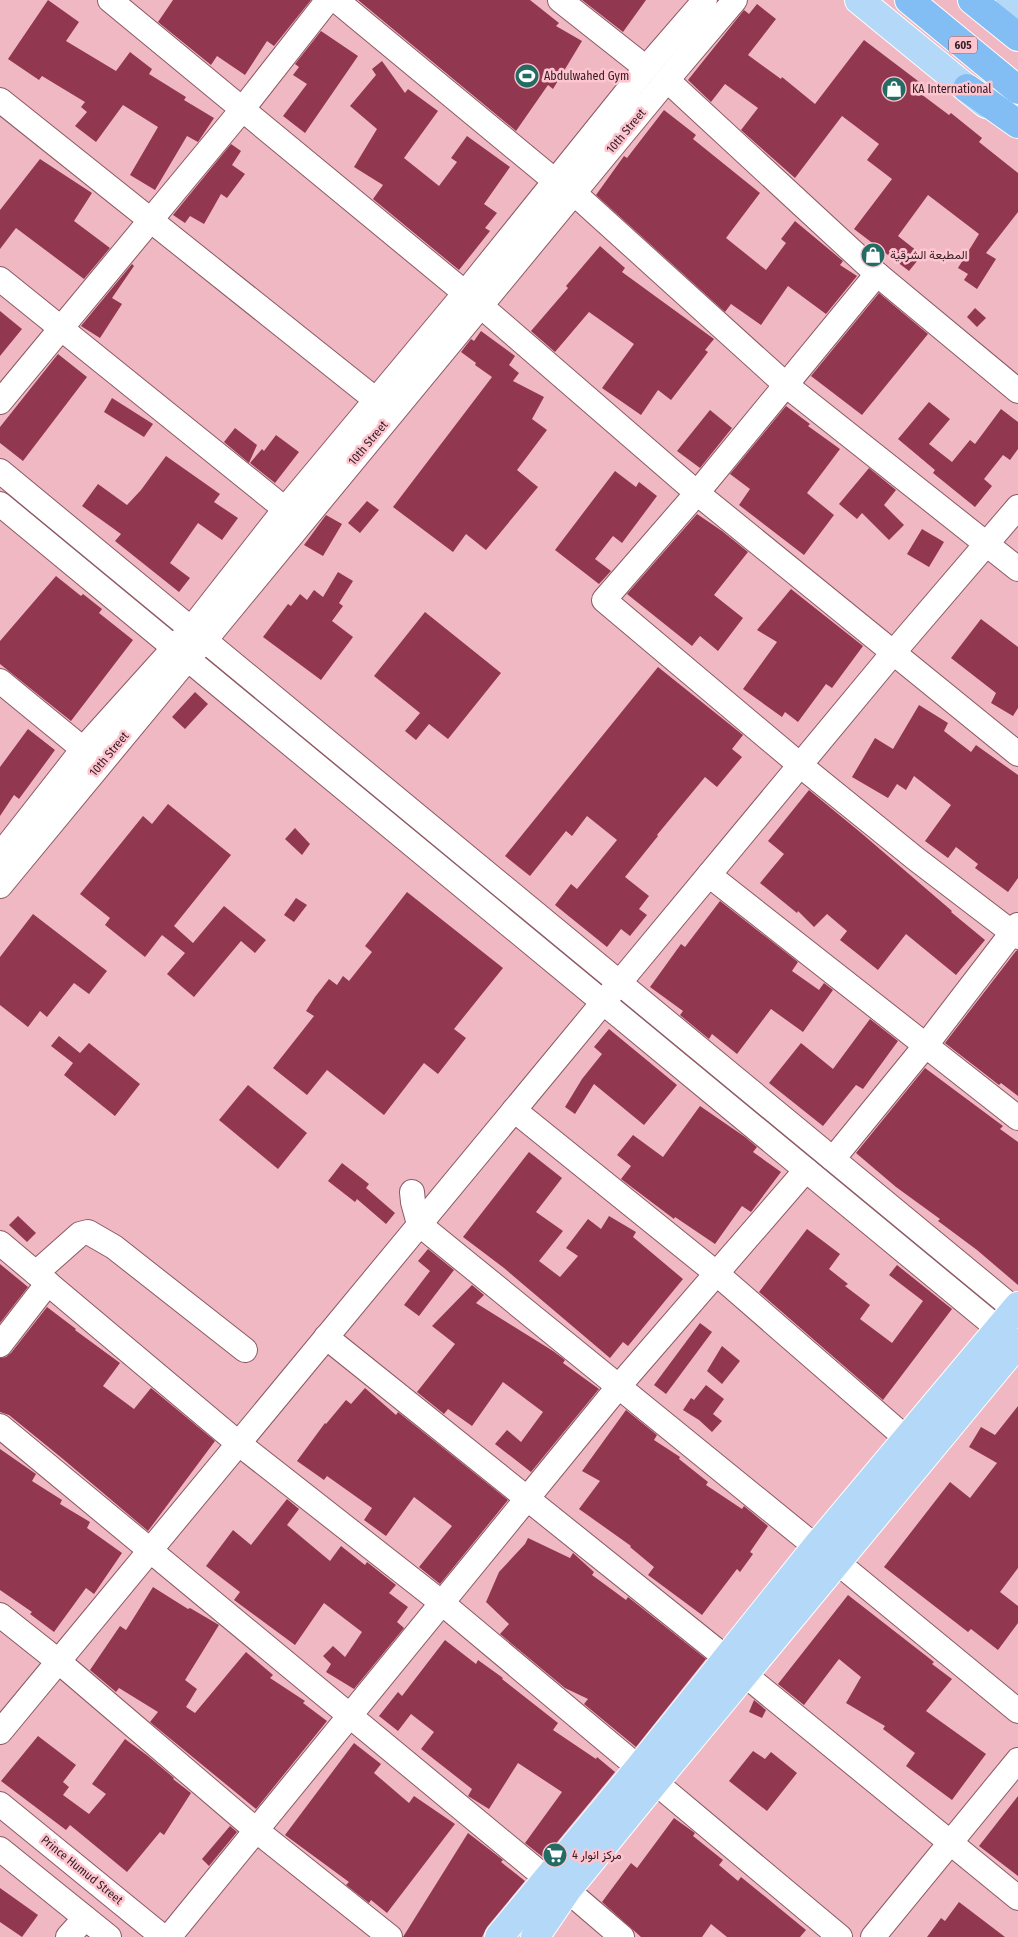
<svg xmlns="http://www.w3.org/2000/svg" width="1018" height="1937" viewBox="0 0 1018 1937" font-family="'Fira Sans Condensed',Vazirmatn,sans-serif">
	<style>
		.building { fill: #923750 }
		.lines { fill: none; stroke-linecap: round; stroke-linejoin: round }
		.minor-casing { stroke: #8b5964; stroke-width: 26 }
		.major-casing { stroke: #fff; stroke-width: 30 }
		.highway-casing { stroke: #fff; stroke-width: 30 }
		.minor { stroke: #fff; stroke-width: 24 }
		.major { stroke: #b4d8f8; stroke-width: 28 }
		.highway { stroke: #82bef3; stroke-width: 28 }
		.labels { text-anchor: middle; dominant-baseline: central; stroke-width: 5; stroke-linejoin: round; paint-order: stroke }
		.shield { fill: #fec5d0; stroke: #715258; stroke-width: 1 }
		.shield-label { font-size: 11px; font-weight: bold; fill: #352025 }
		.poi-label { font-size: 12px; fill: #352025; stroke: #fec5d0; text-anchor: start }
		.street-label { font-size: 12px; fill: #352025; stroke: #fec5d0 }
	</style>
	<rect width="100%" height="100%" fill="#f0b8c3"/>
	<!-- building -->
	<g class="building">
		<path d="M48,0L79,22L66,41L116,71L130,52L152,69L149,74L186,97L184,100L214,118L198,142L187,136L155,190L130,175L158,127L123,105L96,142L75,126L87,112L81,107L85,102L42,76L39,80L8,59Z"/>
		<path d="M173,0H311L274,46L267,41L245,75L217,56L211,65L158,22Z"/>
		<path d="M358,0H530L559,23L556,26L582,41L553,89L548,85L516,131Z"/>
		<path d="M582,0H646L623,32Z"/>
		<path d="M757,4L776,19L748,55L781,79L782,77L815,104L864,40L922,84L917,91L949,115L951,113L982,138L979,142L1018,173V212L986,253L996,259L977,289L964,280L968,274L958,268L979,234L928,195L898,236L922,255L909,271L854,229L892,179L867,160L879,144L842,116L795,178L741,130L758,108L725,84L711,102L688,80L744,10L749,14Z"/>
		<path d="M321,31L358,56L305,133L283,116L307,84L293,75L299,67L295,64Z"/>
		<path d="M382,61L405,93L408,89L438,111L404,158L439,186L457,162L451,158L467,136L510,167L484,204L497,213L485,228L490,231L459,270L373,199L383,185L354,167L377,129L350,106L376,75L372,69Z"/>
		<path d="M664,110L696,135L693,139L760,193L726,238L766,270L786,243L781,239L795,221L843,261L840,265L857,276L826,314L788,286L761,325L731,304L725,312L596,195L624,156L627,158Z"/>
		<path d="M231,144L241,151L232,165L245,174L227,198L221,194L204,224L190,216L185,223L173,215Z"/>
		<path d="M40,159L92,193L74,221L110,248L84,279L16,228L0,249V210Z"/>
		<path d="M600,246L625,268L622,272L714,339L705,350L708,352L671,400L658,390L641,415L602,388L634,344L589,312L555,352L531,331L568,288L566,286Z"/>
		<path d="M132,264L134,266L112,298L122,304L100,338L81,326Z"/>
		<path d="M879,293L928,334L862,415L811,376Z"/>
		<path d="M975,308L986,318L977,327L967,317Z"/>
		<path d="M0,311L22,329L0,356Z"/>
		<path d="M481,331L515,356L509,365L519,373L513,381L544,397L532,419L547,430L517,470L538,487L486,550L466,534L453,552L393,507L492,377L475,365L476,363L461,352L471,339L474,341Z"/>
		<path d="M58,354L87,377L23,461L0,443V427Z"/>
		<path d="M112,398L153,424L144,437L104,412Z"/>
		<path d="M929,402L950,419L929,444L952,462L970,440L975,444L1001,409L1018,422V449L1010,460L1003,455L984,479L992,486L975,507L933,473L935,470L898,439Z"/>
		<path d="M786,406L810,424L808,426L840,449L807,493L834,515L804,555L739,505L750,489L730,474Z"/>
		<path d="M710,410L732,428L700,468L677,451Z"/>
		<path d="M235,428L257,445L249,463L224,442Z"/>
		<path d="M276,435L299,452L275,483L250,463L262,449L264,451Z"/>
		<path d="M166,456L220,494L214,502L238,518L222,540L198,523L170,563L190,578L179,592L115,541L121,534L82,506L98,484L127,505L141,490Z"/>
		<path d="M869,468L896,490L884,505L904,525L889,540L862,513L857,519L839,504Z"/>
		<path d="M615,471L636,487L639,482L657,496L622,543L613,536L595,559L611,571L599,584L555,550Z"/>
		<path d="M367,501L379,510L360,533L348,523Z"/>
		<path d="M697,514L722,531L748,552L714,595L743,618L718,651L700,636L692,646L627,594Z"/>
		<path d="M326,515L342,524L323,556L304,545Z"/>
		<path d="M922,529L944,542L929,567L907,554Z"/>
		<path d="M338,572L353,581L339,603L343,606L332,621L353,637L321,680L263,637L288,604L291,606L300,594L307,600L314,590L323,597Z"/>
		<path d="M56,576L81,596L83,594L102,609L99,613L133,640L71,721L0,664V641Z"/>
		<path d="M791,589L863,646L832,688L826,684L798,722L785,712L782,717L743,689L777,642L757,630Z"/>
		<path d="M425,612L501,673L448,739L429,724L416,740L405,731L420,713L374,676Z"/>
		<path d="M981,619L1018,647V708L1013,716L991,703L996,693L951,658Z"/>
		<path d="M658,667L743,735L732,749L742,757L717,787L705,777L657,835L658,836L625,877L649,896L639,909L647,915L630,936L621,929L607,947L555,905L571,884L577,889L617,840L587,816L572,836L566,831L530,876L505,856Z"/>
		<path d="M195,692L208,704L185,729L172,717Z"/>
		<path d="M919,705L948,723L944,731L971,752L976,745L1018,775V878L1008,892L975,868L978,864L956,847L948,858L925,841L951,805L914,776L906,790L897,784L888,798L852,777L875,738L893,749Z"/>
		<path d="M28,729L55,750L19,799L14,795L0,816V767Z"/>
		<path d="M809,790L860,832L952,911L951,912L985,940L956,975L906,934L878,970L840,940L847,931L827,914L814,927L798,911L797,913L760,883L784,854L768,841Z"/>
		<path d="M168,804L231,855L174,926L193,943L224,906L266,940L255,953L241,941L194,997L167,974L185,953L162,935L145,957L105,925L110,918L80,894L143,816L152,824Z"/>
		<path d="M295,828L310,844L302,855L285,839Z"/>
		<path d="M407,892L503,968L454,1029L466,1038L438,1074L424,1063L384,1115L327,1070L307,1095L273,1068L314,1016L306,1011L315,997L329,979L337,985L343,976L349,981L372,952L365,946Z"/>
		<path d="M296,898L307,905L294,922L284,915Z"/>
		<path d="M720,901L798,962L792,971L819,990L824,983L833,990L803,1032L771,1009L737,1054L712,1034L709,1039L680,1015L683,1011L650,987L681,944L685,947Z"/>
		<path d="M33,914L107,971L89,994L74,983L47,1017L40,1011L28,1027L0,1005V957Z"/>
		<path d="M1018,950V1096L1001,1083L999,1085L945,1043L1016,951Z"/>
		<path d="M870,1019L898,1041L863,1089L856,1085L823,1126L769,1083L801,1043L833,1069Z"/>
		<path d="M609,1029L677,1085L644,1125L594,1084L575,1114L565,1107L582,1079L602,1054L594,1047Z"/>
		<path d="M59,1036L80,1053L89,1043L140,1084L115,1116L64,1075L73,1063L51,1046Z"/>
		<path d="M925,1068L1003,1126L1000,1129L1018,1142V1285L977,1250L938,1221L940,1219L896,1187L856,1153Z"/>
		<path d="M248,1085L307,1133L278,1169L219,1120Z"/>
		<path d="M700,1106L745,1137L757,1147L753,1152L781,1172L751,1212L742,1206L715,1244L675,1217L674,1219L621,1179L631,1166L617,1155L633,1135L663,1157Z"/>
		<path d="M529,1152L562,1178L536,1212L563,1231L539,1261L560,1277L578,1256L566,1248L588,1219L601,1229L609,1216L636,1232L633,1237L683,1279L628,1346L623,1342L610,1358L504,1268L463,1237Z"/>
		<path d="M342,1163L369,1184L366,1188L395,1213L386,1224L357,1199L355,1202L328,1181Z"/>
		<path d="M18,1216L36,1233L27,1242L9,1225Z"/>
		<path d="M807,1229L840,1254L829,1269L848,1284L845,1286L870,1305L860,1319L892,1343L923,1301L889,1275L897,1265L952,1309L883,1400L759,1292Z"/>
		<path d="M428,1249L454,1270L419,1316L404,1305L430,1271L418,1261Z"/>
		<path d="M0,1264L28,1287L0,1323Z"/>
		<path d="M472,1285L484,1295L476,1303L553,1351L565,1360L563,1363L599,1389L531,1472L495,1444L507,1430L521,1442L543,1412L503,1382L472,1426L448,1409L444,1414L417,1392L455,1344L432,1326Z"/>
		<path d="M47,1307L76,1329L75,1330L120,1363L103,1386L134,1409L151,1388L215,1441L148,1531L63,1459L9,1415L0,1412V1358L6,1357L11,1353Z"/>
		<path d="M700,1323L712,1332L666,1394L654,1385Z"/>
		<path d="M722,1346L740,1361L722,1384L707,1371Z"/>
		<path d="M706,1385L724,1399L713,1414L722,1421L712,1432L699,1420L683,1410L691,1398L694,1400Z"/>
		<path d="M365,1388L396,1415L398,1412L508,1500L440,1584L419,1567L452,1526L414,1497L386,1536L364,1520L372,1508L327,1476L324,1480L297,1461L325,1423L326,1424L346,1400L351,1404Z"/>
		<path d="M1018,1406V1568L1000,1592L1018,1606V1623L998,1650L971,1629L968,1632L884,1567L950,1482L970,1498L997,1463L969,1447L981,1427L995,1435Z"/>
		<path d="M626,1410L657,1435L654,1440L680,1457L679,1459L708,1482L706,1485L742,1509L744,1506L768,1526L750,1552L753,1554L740,1572L737,1569L702,1615L648,1575L654,1567L630,1547L631,1546L579,1509L600,1481L582,1471Z"/>
		<path d="M0,1449L36,1474L32,1481L62,1500L60,1504L90,1522L87,1528L122,1553L94,1594L86,1588L54,1632L30,1614L32,1612L0,1590Z"/>
		<path d="M287,1499L299,1509L287,1525L330,1561L341,1546L365,1565L367,1562L396,1585L389,1593L408,1607L397,1622L404,1628L354,1689L326,1672L331,1664L323,1656L333,1646L345,1657L362,1632L324,1603L295,1645L234,1600L240,1592L206,1566L233,1530L251,1545Z"/>
		<path d="M528,1538L570,1558L573,1553L594,1572L592,1575L626,1600L628,1597L706,1659L636,1747L584,1704L588,1699L565,1688L500,1634L509,1624L486,1602L499,1572L525,1544Z"/>
		<path d="M153,1587L188,1609L190,1608L219,1625L185,1680L197,1689L186,1707L195,1713L246,1652L273,1675L270,1678L305,1701L303,1703L327,1721L256,1809L150,1722L158,1712L119,1688L116,1692L90,1670L120,1626L126,1630Z"/>
		<path d="M848,1595L934,1662L932,1664L952,1679L926,1711L986,1754L952,1800L906,1766L915,1753L883,1729L885,1726L846,1703L861,1677L839,1659L804,1705L778,1684Z"/>
		<path d="M445,1640L476,1664L478,1660L503,1678L502,1679L558,1723L553,1730L596,1759L597,1757L615,1772L544,1858L525,1843L562,1792L518,1763L489,1809L468,1796L472,1789L421,1749L434,1732L411,1714L398,1731L379,1716L398,1692L402,1696Z"/>
		<path d="M754,1700L766,1710L762,1718L749,1712Z"/>
		<path d="M38,1736L76,1765L63,1782L69,1787L63,1795L89,1814L106,1794L92,1784L125,1739L148,1756L174,1778L173,1779L191,1793L164,1835L160,1832L127,1872L70,1825L66,1830L1,1781Z"/>
		<path d="M354,1743L381,1764L374,1773L409,1803L414,1796L455,1824L387,1913L371,1900L369,1903L346,1885L349,1882L285,1835Z"/>
		<path d="M753,1751L765,1759L771,1752L797,1773L767,1811L729,1781Z"/>
		<path d="M1018,1796V1876L979,1846Z"/>
		<path d="M674,1818L695,1833L693,1836L723,1860L719,1865L738,1881L741,1877L806,1930L800,1937H727L711,1924L702,1937H641L602,1902L631,1863L637,1868Z"/>
		<path d="M230,1826L237,1832L209,1866L202,1859Z"/>
		<path d="M468,1833L503,1860L501,1862L525,1881L487,1927L482,1937H403Z"/>
		<path d="M0,1888L38,1915L22,1937L0,1922Z"/>
		<path d="M959,1902L1005,1937H927L941,1918L945,1921Z"/>
	</g>
	<g class="lines">
		<defs>
			<g id="minor">
				<path d="M110,0L465,293"/>
				<path d="M336,0L555,181"/>
				<path d="M560,0L646,68"/>
				<path d="M667,80L877,274L1018,391"/>
				<path d="M0,100L376,400"/>
				<path d="M574,193L786,385L1018,569"/>
				<path d="M877,274L697,493L604,600L800,765L916,859L1018,937"/>
				<path d="M0,279L285,509"/>
				<path d="M481,306L697,493L1018,754"/>
				<path d="M0,402L241,111L328,0"/>
				<path d="M0,471L1018,1312"/>
				<path d="M0,504L1013,1341"/>
				<path d="M0,681L83,749"/>
				<path d="M0,855L83,749L191,629L285,509L465,293L646,68L705,0"/>
				<path d="M709,875L1018,1118"/>
				<path d="M0,886L190,656L206,639L667,80L735,0"/>
				<path d="M514,1110L716,1273L907,1439"/>
				<path d="M833,1159L926,1045L1018,925"/>
				<path d="M412,1192L413,1202L419,1224L816,1547"/>
				<path d="M0,1243L238,1443L442,1603L639,1768"/>
				<path d="M36,1273L80,1234L88,1232L114,1247L245,1350"/>
				<path d="M326,1337L726,1658"/>
				<path d="M0,1345L48,1283"/>
				<path d="M0,1426L547,1879"/>
				<path d="M837,1562L1018,1711"/>
				<path d="M0,1615L58,1661L257,1831L390,1937"/>
				<path d="M744,1674L1018,1898"/>
				<path d="M0,1732L620,982L893,653L1018,507"/>
				<path d="M655,1782L840,1937"/>
				<path d="M0,1804L163,1937"/>
				<path d="M0,1849L109,1937"/>
				<path d="M567,1890L622,1937"/>
				<path d="M68,1937L85,1918"/>
				<path d="M169,1937L619,1386L806,1170"/>
				<path d="M873,1937L1018,1760"/>
			</g>
			<g id="major">
				<path d="M859,0L986,104"/>
				<path d="M1010,0L1018,7"/>
				<path d="M499,1937L639,1768L816,1547L1018,1306"/>
				<path d="M535,1937L567,1890L655,1782L1018,1343"/>
			</g>
			<g id="highway">
				<path d="M909,0L1018,90"/>
				<path d="M972,0L1018,37"/>
				<path d="M967,88L1018,124"/>
			</g>
		</defs>
		<!-- minor casing -->
		<use href="#minor" class="minor-casing"/>
		<!-- major casing -->
		<use href="#major" class="major-casing"/>
		<!-- highway casing -->
		<use href="#highway" class="highway-casing"/>
		<!-- minor -->
		<use href="#minor" class="minor"/>
		<!-- major -->
		<use href="#major" class="major"/>
		<!-- highway -->
		<use href="#highway" class="highway"/>
	</g>
	<!-- icons -->
	<defs>
		<symbol id="stadium-disc" viewBox="-11 -11 22 22"><circle r="9.5" fill="#226c64" stroke="#fec5d0"/><path d="M0-5a6.5 5 0 1 0 0 10a6.5 5 0 1 0 0-10ZM-3.5-1.8h7v3.6h-7Z" fill="#fff"/></symbol>
		<symbol id="shop-disc" viewBox="-11 -11 22 22"><circle r="9.5" fill="#226c64" stroke="#fec5d0"/><path d="M-5-2.5h2.3a2.7 3.5 0 0 1 5.4 0H5L5.5 6h-11ZM-1.5-2.5h3a1.5 2.3 0 0 0-3 0Z" fill="#fff"/></symbol>
		<symbol id="supermarket-disc" viewBox="-11 -11 22 22"><circle r="9.5" fill="#226c64" stroke="#fec5d0"/><path d="M-6-5.5h2.5l.6 2H6L4.5 2H-2.5L-4.4-4H-6ZM-1.5 3.2a1.3 1.3 0 1 0 .1 0ZM3 3.2a1.3 1.3 0 1 0 .1 0Z" fill="#fff"/></symbol>
	</defs>
	<g fill-rule="evenodd">
		<use href="#stadium-disc" x="513" y="62" width="28" height="28"/>
		<use href="#shop-disc" x="880" y="75" width="28" height="28"/>
		<use href="#shop-disc" x="859" y="241" width="28" height="28"/>
		<use href="#supermarket-disc" x="541" y="1841" width="28" height="28"/>
	</g>
	<g class="labels">
		<!-- shield labels -->
		<rect class="shield" x="949" y="36.5" width="28" height="17" rx="4"/>
		<g class="shield-label">
			<text x="963" y="45">605</text>
		</g>
		<!-- poi labels -->
		<g class="poi-label">
			<text x="544" y="76">Abdulwahed Gym</text>
			<text x="912" y="89">KA International</text>
			<text x="890" y="255">المطبعة الشرقية</text>
			<text x="572" y="1855">مركز انوار 4</text>
		</g>
		<!-- street labels -->
		<g class="street-label">
			<text transform="translate(626 131) rotate(-50)">10th Street</text>
			<text transform="translate(368 443) rotate(-50)">10th Street</text>
			<text transform="translate(109 754) rotate(-50)">10th Street</text>
			<text transform="translate(82 1870) rotate(39)">Prince Humud Street</text>
		</g>
	</g>
</svg>
